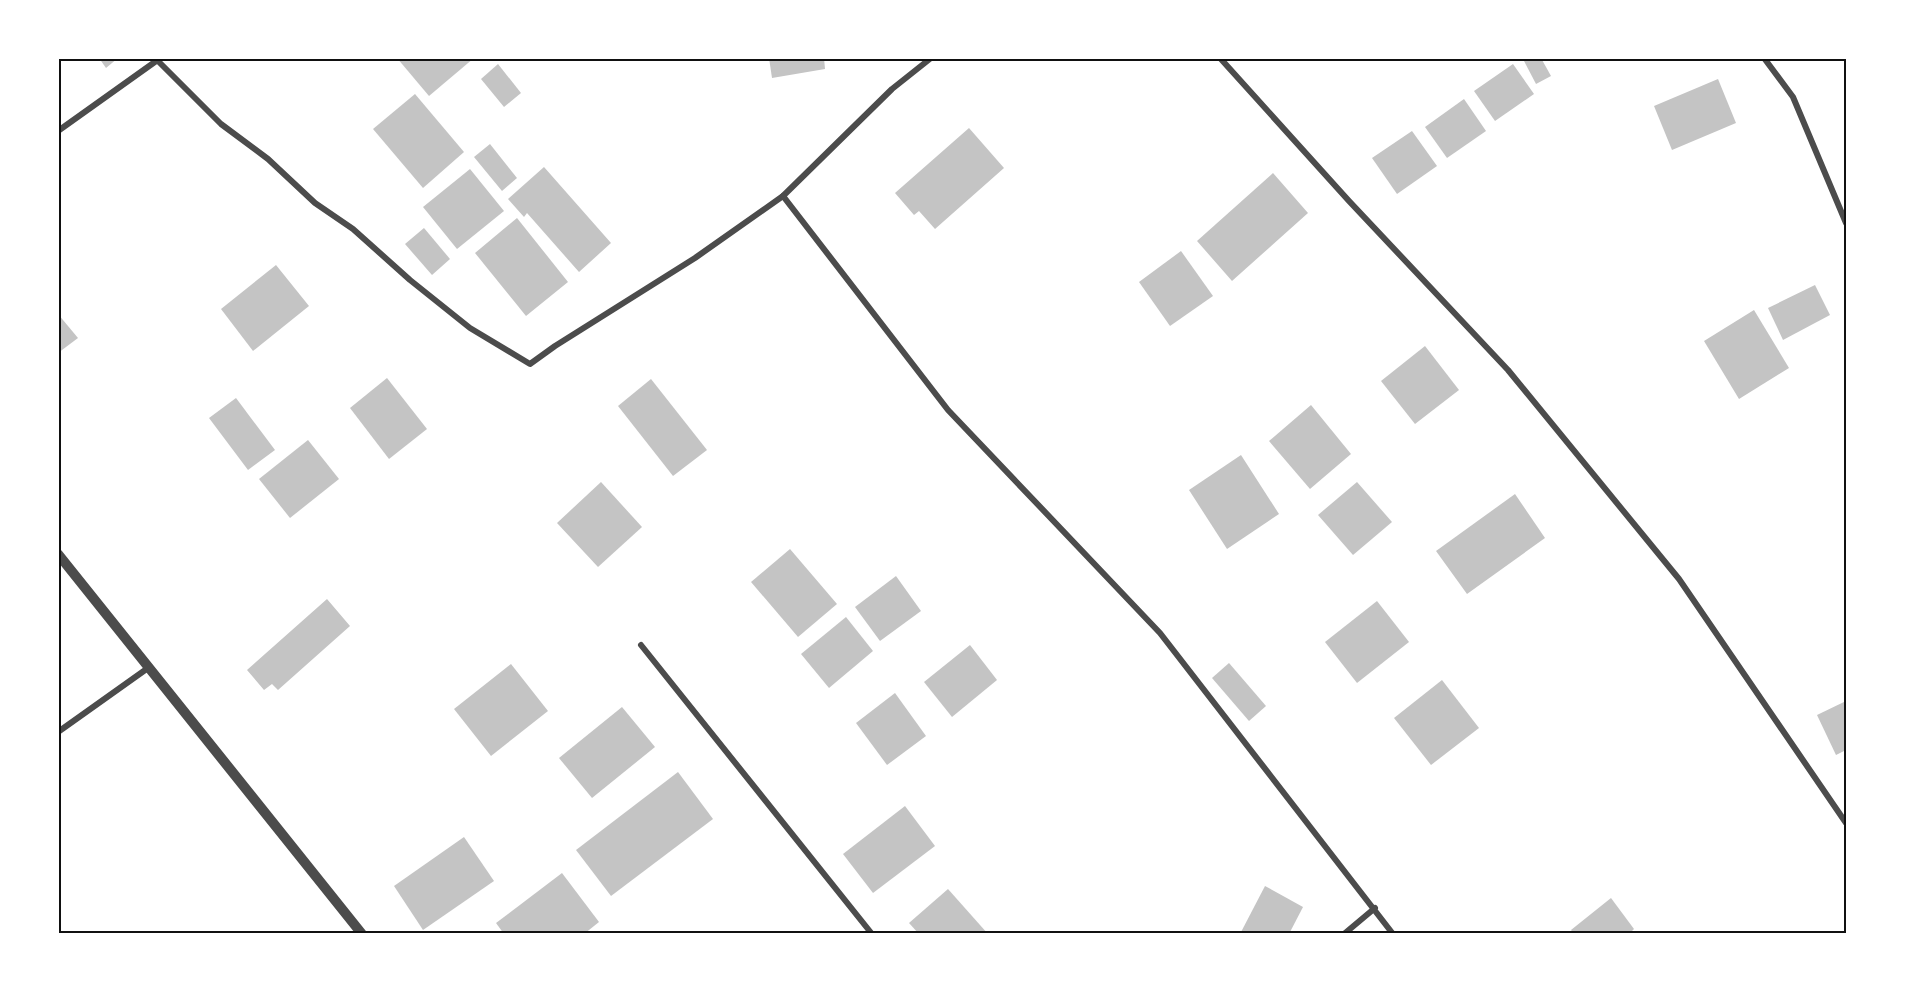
<svg xmlns="http://www.w3.org/2000/svg" width="1905" height="992" viewBox="0 0 1905 992" font-family="Commissioner,sans-serif">
	<style>
		.building { fill: #c4c4c4 }
		.lines { fill: none; stroke-linecap: round; stroke-linejoin: round }
		.minor { stroke: #4c4c4c; stroke-width: 6 }
		.tertiary { stroke: #4c4c4c; stroke-width: 10 }
		.neatline { fill: none; stroke: #111; stroke-width: 2 }
	</style>
	<rect width="100%" height="100%" fill="#fff"/>
	<!-- building -->
	<g class="building">
		<path d="M99,58H118L106,68Z"/>
		<path d="M397,58H474L429,96Z"/>
		<path d="M769,58H824L825,69L772,78Z"/>
		<path d="M1529,58H1541L1551,76L1536,84L1524,61Z"/>
		<path d="M498,64L521,93L504,107L481,79Z"/>
		<path d="M1513,64L1534,94L1495,121L1474,91Z"/>
		<path d="M1718,79L1736,123L1672,150L1654,106Z"/>
		<path d="M415,94L464,152L423,188L373,129Z"/>
		<path d="M1464,99L1486,131L1447,158L1425,127Z"/>
		<path d="M969,128L1004,168L935,229L919,211L914,215L895,193Z"/>
		<path d="M1412,131L1437,166L1397,194L1372,158Z"/>
		<path d="M490,144L517,178L502,191L474,157Z"/>
		<path d="M544,167L611,243L579,272L527,213L524,217L508,199Z"/>
		<path d="M470,169L504,211L457,249L423,207Z"/>
		<path d="M1273,173L1308,213L1232,281L1197,241Z"/>
		<path d="M517,218L568,282L526,316L475,253Z"/>
		<path d="M424,228L450,259L432,275L405,244Z"/>
		<path d="M1181,251L1213,296L1170,326L1139,282Z"/>
		<path d="M276,265L309,306L253,351L221,309Z"/>
		<path d="M1815,285L1830,315L1783,340L1768,308Z"/>
		<path d="M1754,310L1789,368L1739,399L1704,341Z"/>
		<path d="M58,314L78,338L58,353Z"/>
		<path d="M1425,346L1459,390L1415,424L1381,381Z"/>
		<path d="M387,378L427,429L389,459L350,408Z"/>
		<path d="M651,379L707,450L673,476L618,406Z"/>
		<path d="M236,398L275,450L248,470L209,418Z"/>
		<path d="M1311,405L1351,454L1310,489L1269,441Z"/>
		<path d="M308,440L339,479L290,518L259,479Z"/>
		<path d="M1241,455L1279,514L1227,549L1189,490Z"/>
		<path d="M601,482L642,527L598,567L557,523Z"/>
		<path d="M1357,482L1392,522L1353,555L1318,515Z"/>
		<path d="M1515,494L1545,538L1467,594L1436,551Z"/>
		<path d="M790,549L837,604L798,637L751,582Z"/>
		<path d="M896,576L921,611L880,641L855,607Z"/>
		<path d="M327,599L350,626L278,690L272,684L264,690L247,670Z"/>
		<path d="M1377,601L1409,642L1357,683L1325,642Z"/>
		<path d="M846,617L873,651L829,688L801,654Z"/>
		<path d="M970,645L997,680L952,717L924,682Z"/>
		<path d="M1229,663L1266,706L1249,721L1212,678Z"/>
		<path d="M511,664L548,711L491,756L454,709Z"/>
		<path d="M1442,680L1479,728L1431,765L1394,718Z"/>
		<path d="M895,693L926,736L887,765L856,723Z"/>
		<path d="M1846,701V750L1836,755L1817,715Z"/>
		<path d="M622,707L655,747L592,798L559,758Z"/>
		<path d="M678,772L713,819L611,896L576,850Z"/>
		<path d="M905,806L935,846L873,893L843,854Z"/>
		<path d="M464,837L494,881L423,930L394,886Z"/>
		<path d="M562,873L599,922L584,934H504L496,923Z"/>
		<path d="M1265,886L1303,907L1289,934H1240Z"/>
		<path d="M948,889L988,934H919L909,923Z"/>
		<path d="M1611,898L1634,929L1629,934H1574L1571,930Z"/>
	</g>
	<g class="lines">
		<!-- minor -->
		<g class="minor">
			<path d="M1220,58L1349,201L1508,370L1679,579L1846,823"/>
			<path d="M1764,58L1793,97L1846,223"/>
			<path d="M157,60L221,124L268,159L315,203L353,229L410,280L470,328L530,364L555,346L695,258L783,196L892,89L931,58"/>
			<path d="M58,131L159,59"/>
			<path d="M783,196L948,410L1160,633L1393,934"/>
			<path d="M641,645L872,934"/>
			<path d="M58,732L148,668"/>
			<path d="M1344,934L1375,908"/>
		</g>
		<!-- tertiary -->
		<path class="tertiary" d="M58,554L362,934"/>
	</g>
	<!-- border -->
	<rect width="1905" height="992" fill="none" stroke="#ffffff" stroke-width="120"/>
	<rect x="60" y="60" width="1785" height="872" class="neatline"/>
</svg>
